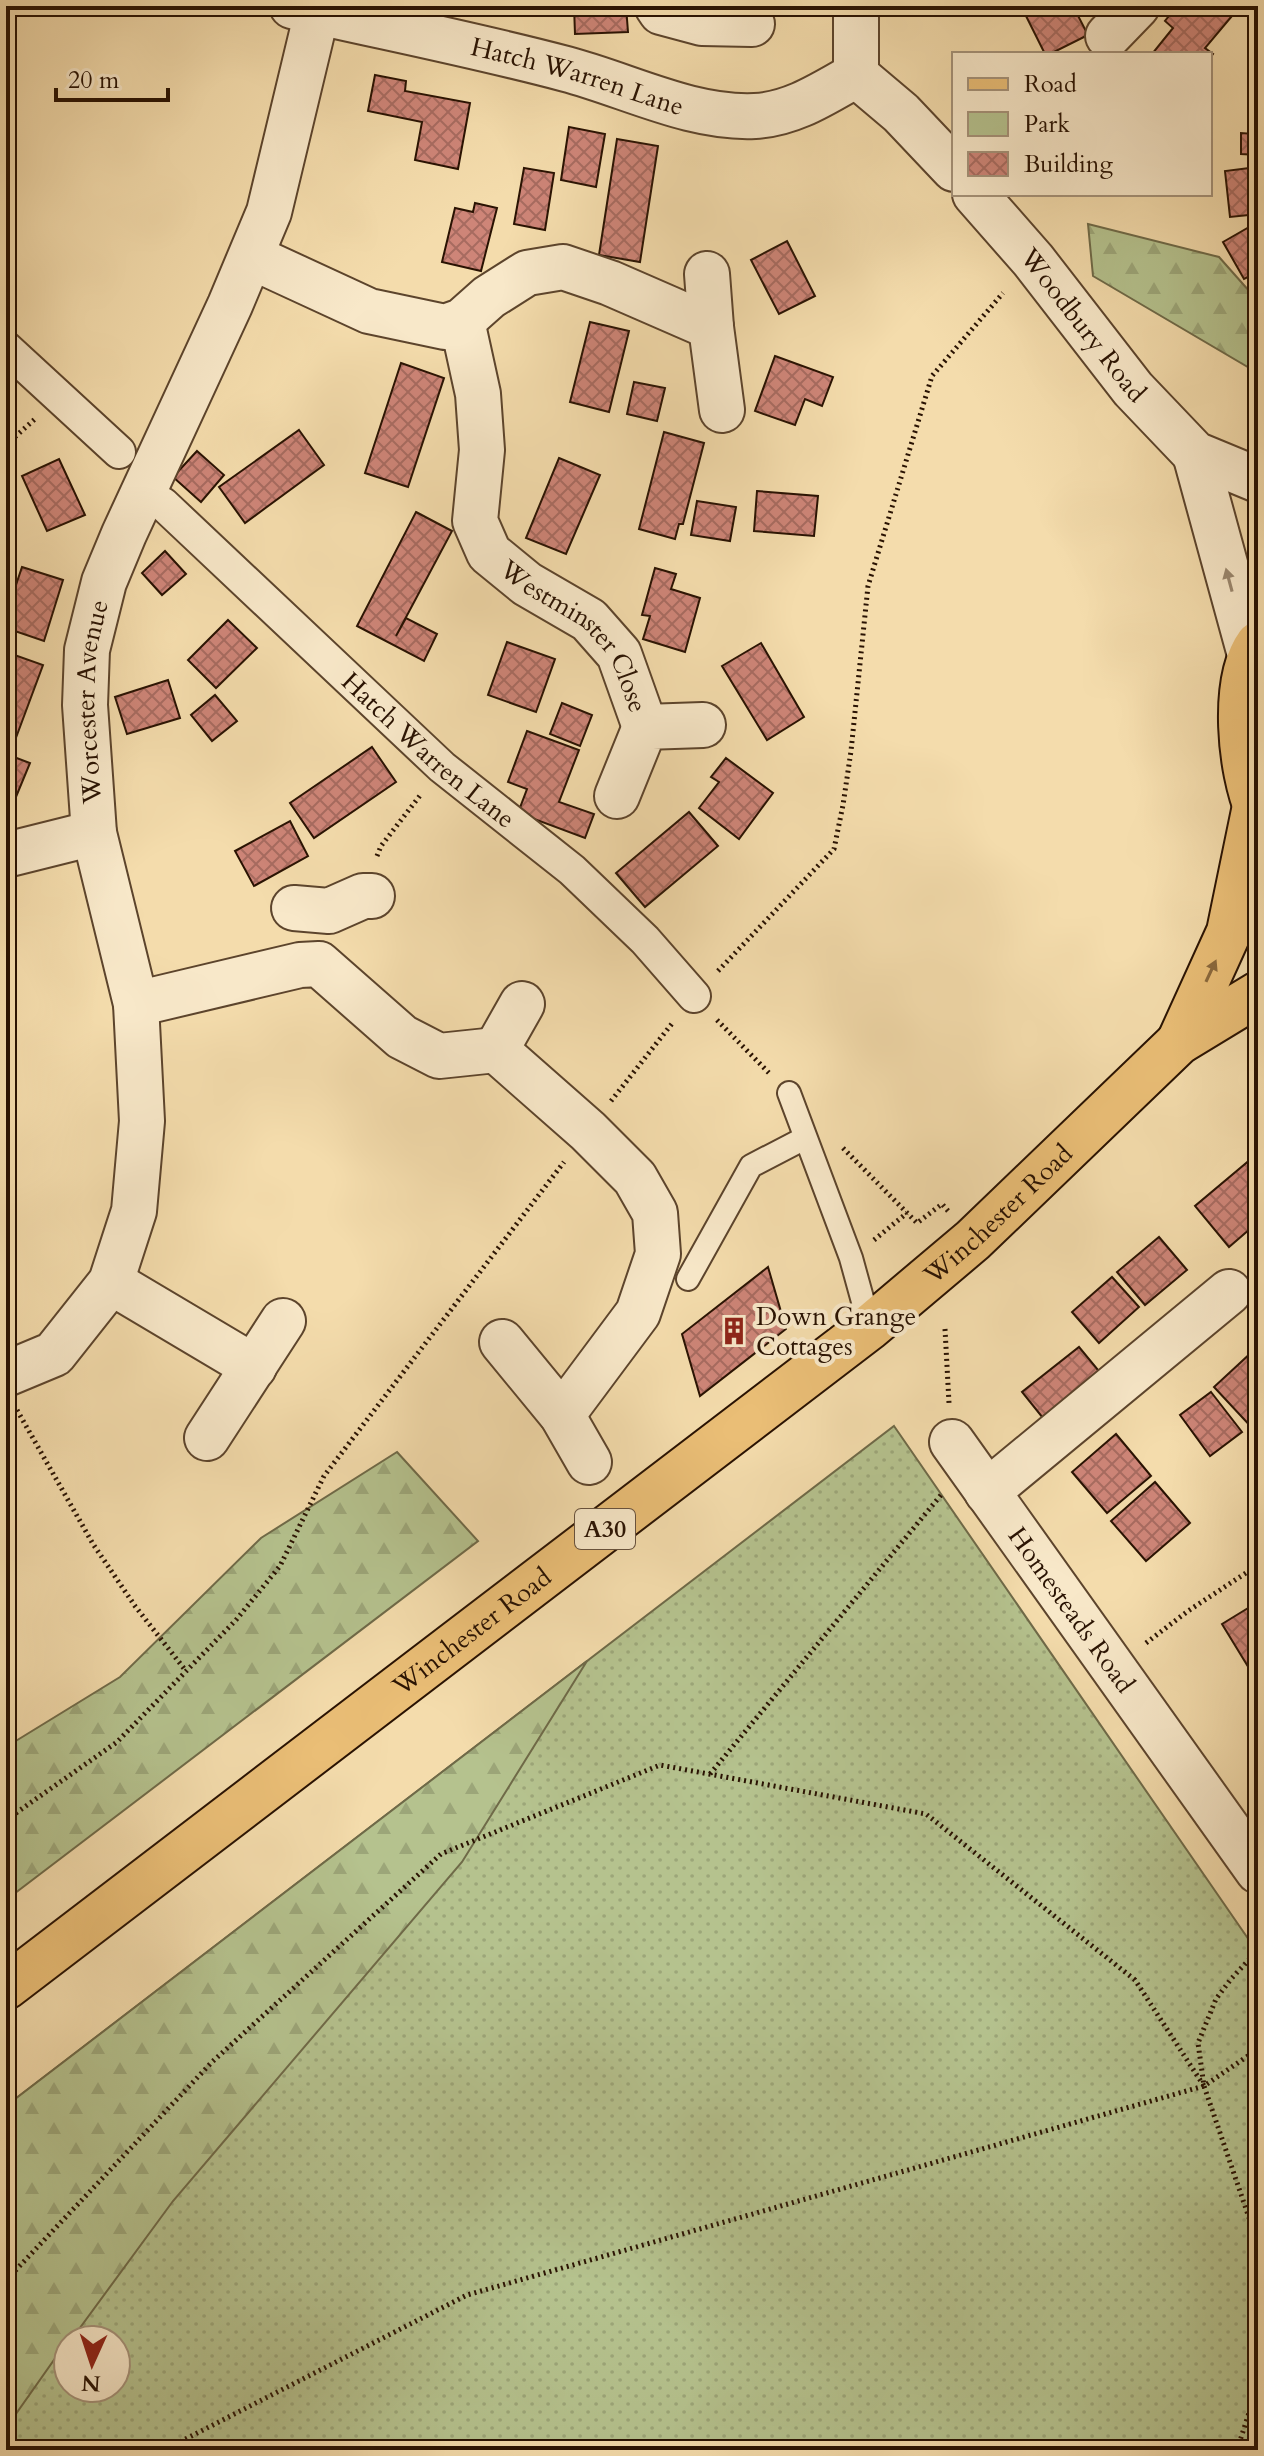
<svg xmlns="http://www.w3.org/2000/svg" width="1264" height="2456" viewBox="0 0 1264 2456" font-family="Cardo,serif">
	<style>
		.green { fill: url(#green-dots); stroke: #6f6a48; stroke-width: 2; fill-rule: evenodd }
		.forest { fill: url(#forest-firs); stroke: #6f6a48; stroke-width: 2 }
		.building { fill: url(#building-cross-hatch); stroke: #291202; stroke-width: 2 }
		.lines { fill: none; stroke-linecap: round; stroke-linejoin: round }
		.service-casing { stroke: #5c442c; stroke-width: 26 }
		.pedestrian-casing { stroke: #5c442c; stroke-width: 36 }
		.minor-casing { stroke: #5c442c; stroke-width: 48 }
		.tertiary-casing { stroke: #5c442c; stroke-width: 48 }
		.primary-casing { stroke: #291202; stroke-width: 48 }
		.path { stroke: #291202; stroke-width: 5; stroke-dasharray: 2 4; stroke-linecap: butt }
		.service { stroke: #f8e8c9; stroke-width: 22 }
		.pedestrian { stroke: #f8e8c9; stroke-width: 32 }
		.minor { stroke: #f8e8c9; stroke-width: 44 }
		.tertiary { stroke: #f8e8c9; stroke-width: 44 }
		.primary { stroke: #eabe76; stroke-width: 44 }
		.oneway { fill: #9b886f }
		.oneway2 { fill: #8a683c }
		.labels { text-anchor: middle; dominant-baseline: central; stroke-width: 8; stroke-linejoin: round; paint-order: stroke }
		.shield { fill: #f8e8c9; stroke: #67523e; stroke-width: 2 }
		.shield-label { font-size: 24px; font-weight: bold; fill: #291202 }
		.street-label { font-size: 26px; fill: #291202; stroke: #f8e8c9 }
		.poi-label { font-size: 26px; fill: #291202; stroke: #f8e8c9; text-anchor: start }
	</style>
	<defs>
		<pattern id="green-dots" width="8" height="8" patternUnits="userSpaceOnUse" patternTransform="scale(2)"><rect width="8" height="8" fill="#b5c28e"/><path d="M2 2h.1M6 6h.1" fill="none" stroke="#9ca679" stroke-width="1.8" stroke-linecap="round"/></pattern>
		<pattern id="forest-firs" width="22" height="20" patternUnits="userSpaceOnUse" patternTransform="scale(2)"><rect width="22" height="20" fill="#b5c28e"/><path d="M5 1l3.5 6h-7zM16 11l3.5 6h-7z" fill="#9ca679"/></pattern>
		<pattern id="building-cross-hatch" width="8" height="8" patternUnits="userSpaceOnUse" patternTransform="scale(2)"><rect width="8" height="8" fill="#ce8578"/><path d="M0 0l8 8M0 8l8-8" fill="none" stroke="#a76b60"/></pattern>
	</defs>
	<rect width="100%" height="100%" fill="#f4dcac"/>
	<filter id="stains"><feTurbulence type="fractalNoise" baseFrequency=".0025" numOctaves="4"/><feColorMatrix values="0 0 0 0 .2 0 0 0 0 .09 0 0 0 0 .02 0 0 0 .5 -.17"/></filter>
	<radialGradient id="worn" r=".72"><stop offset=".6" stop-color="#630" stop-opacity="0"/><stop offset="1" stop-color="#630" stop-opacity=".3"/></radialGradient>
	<!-- green -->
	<path class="green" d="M894,1426L1258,1953V2450H6V2106ZM68,2340H116V2388H68Z"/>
	<!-- forest -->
	<g class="forest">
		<path d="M1088,224L1219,257L1258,301V373L1093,276Z"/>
		<path d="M397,1452L478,1541L6,1900V1747L120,1677L261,1538Z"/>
		<path d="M587,1661L462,1862L173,2201L71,2340H68L6,2428V2106Z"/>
	</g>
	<!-- building -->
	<g class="building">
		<path d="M574,6H626L628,32L575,34Z"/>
		<path d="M1021,6H1073L1088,35L1050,54H1045Z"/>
		<path d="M1177,6H1233L1237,10L1205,48L1213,54L1210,58V54H1152L1173,28L1165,21Z"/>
		<path d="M375,75L406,81L405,91L470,103L458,169L415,160L422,122L368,111Z"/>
		<path d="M1254,106H1258V155L1241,154V133L1254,134Z"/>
		<path d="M569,127L605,134L596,187L561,180Z"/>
		<path d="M617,139L658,146L640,262L599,255Z"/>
		<path d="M1258,167V214L1230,217L1225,171Z"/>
		<path d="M524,168L554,173L545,230L514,224Z"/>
		<path d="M475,203L497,208L481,271L442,262L455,208L473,212Z"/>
		<path d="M1258,222V272L1244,279L1223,242Z"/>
		<path d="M787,241L815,296L779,314L751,260Z"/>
		<path d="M590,322L629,331L609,412L570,402Z"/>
		<path d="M775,356L833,377L822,406L805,399L795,425L755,411Z"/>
		<path d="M401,363L444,378L408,487L365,473Z"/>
		<path d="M634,382L665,388L657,421L627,414Z"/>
		<path d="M299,430L324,465L245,523L219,487Z"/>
		<path d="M664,432L704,443L683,524H679L675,539L639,529Z"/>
		<path d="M197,451L224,475L201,502L173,477Z"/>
		<path d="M559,458L600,475L566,554L526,538Z"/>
		<path d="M59,459L85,515L47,531L22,476Z"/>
		<path d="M757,491L818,496L814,536L754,531Z"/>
		<path d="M697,501L736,507L730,541L691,535Z"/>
		<path d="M416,512L452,531L396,636L406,618L437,634L424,661L357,626Z"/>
		<path d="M165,551L186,574L162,595L142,573Z"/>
		<path d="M22,567L63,580L44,641L6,628V615Z"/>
		<path d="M655,568L676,574L671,589L700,598L685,652L643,639L650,616L642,615Z"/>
		<path d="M228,620L257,648L216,688L188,660Z"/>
		<path d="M507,642L555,659L536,712L488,695Z"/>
		<path d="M761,643L804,717L767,740L722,666Z"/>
		<path d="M6,652L43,665L14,743L6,740Z"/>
		<path d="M168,680L180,718L127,734L115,697Z"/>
		<path d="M215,695L237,721L212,741L191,715Z"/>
		<path d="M562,703L592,715L580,746L550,734Z"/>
		<path d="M527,731L579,750L559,802L594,814L585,838L518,813L527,789L508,782Z"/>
		<path d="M372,747L396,782L314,838L290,803Z"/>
		<path d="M6,754L30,763L6,821Z"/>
		<path d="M726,758L773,793L739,839L699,808L719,782L711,777Z"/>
		<path d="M689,812L718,846L645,907L616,873Z"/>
		<path d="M290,821L308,856L254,886L235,851Z"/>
		<path d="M1251,1159L1258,1167V1222L1229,1247L1195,1206Z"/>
		<path d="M1159,1237L1187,1270L1145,1305L1117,1272Z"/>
		<path d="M768,1267L786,1329L700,1396L682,1334Z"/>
		<path d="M1112,1277L1139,1307L1099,1343L1072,1312Z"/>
		<path d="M1079,1347L1108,1382L1051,1428L1022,1392Z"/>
		<path d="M1253,1351L1258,1356V1428L1255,1431L1214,1387Z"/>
		<path d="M1211,1392L1242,1432L1210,1456L1180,1415Z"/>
		<path d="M1116,1434L1151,1476L1107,1513L1072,1472Z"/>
		<path d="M1155,1482L1190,1523L1146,1561L1111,1521Z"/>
		<path d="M1258,1602V1683L1222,1624Z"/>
	</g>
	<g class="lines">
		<defs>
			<g id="service">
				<path d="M789,1093L851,1258L870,1327"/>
				<path d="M688,1279L751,1166L805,1138"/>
			</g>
			<g id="pedestrian">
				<path d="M6,348L119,452"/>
				<path id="s1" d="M163,504L442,767L572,870L645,940L694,996"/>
			</g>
			<g id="minor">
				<path id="s2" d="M292,6C383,27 476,45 566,69C627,85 691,119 755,116C793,114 824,93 856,75"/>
				<path d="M657,6L661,12L702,23L752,24"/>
				<path d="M1108,36L1137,6"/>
				<path d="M252,257L369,311L445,327L462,321L489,297L527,273L563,267L610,283L711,327"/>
				<path d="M707,274L711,327L722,410"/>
				<path id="s3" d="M462,321L478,394L482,450L475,521L489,553L527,584L589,620L619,654L645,727"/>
				<path d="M617,796L645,727L703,725"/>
				<path d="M6,855L94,833"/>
				<path d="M294,908L329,911L363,896H372"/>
				<path d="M136,1004L300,965L319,964L402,1037L439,1056L496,1050L588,1131L635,1178L655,1213L658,1254L638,1313L562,1415"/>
				<path d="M496,1050L522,1004"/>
				<path d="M111,1282L254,1367"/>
				<path d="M502,1342L562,1415L589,1462"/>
				<path id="s4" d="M6,1374L54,1354L111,1282L134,1211L142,1121L136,1004L94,833L85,705L87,650L104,582L124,534L230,305L269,212L317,12"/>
				<path d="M207,1438L283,1321"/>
				<path id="s5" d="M952,1442L1258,1871"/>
				<path d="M987,1492L1229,1292"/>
			</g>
			<g id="tertiary">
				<path d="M856,6V75L901,113L954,169"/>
				<path id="s6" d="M975,194L1033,260L1133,389L1195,454L1258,480"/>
				<path d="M1195,454L1250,655"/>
			</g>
			<g id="primary">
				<path d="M1258,644C1231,681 1240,771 1258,812"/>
				<path d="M1179,1042L1229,932L1255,806"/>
				<path id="s7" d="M6,1987L870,1327L973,1240L1179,1042L1258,994"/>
			</g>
		</defs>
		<!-- service casing -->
		<use href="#service" class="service-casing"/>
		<!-- pedestrian casing -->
		<use href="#pedestrian" class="pedestrian-casing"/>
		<!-- minor casing -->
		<use href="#minor" class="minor-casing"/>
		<!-- tertiary casing -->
		<use href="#tertiary" class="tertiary-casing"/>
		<!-- primary casing -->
		<use href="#primary" class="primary-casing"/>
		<!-- path -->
		<g class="path">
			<path d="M6,445L35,419"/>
			<path d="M377,856L381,846L422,793"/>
			<path d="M718,971L834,849L843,805L851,751L868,586L932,376L1003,293"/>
			<path d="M717,1020L769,1073"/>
			<path d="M611,1101L674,1021"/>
			<path d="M843,1148L917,1223L942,1204L948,1211"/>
			<path d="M874,1240L907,1213"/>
			<path d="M945,1329L949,1403"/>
			<path d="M17,1410L93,1544L135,1606L186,1671"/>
			<path d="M1146,1643L1188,1611L1258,1565"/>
			<path d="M710,1774L941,1495"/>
			<path d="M6,1820L117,1742L236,1620L280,1566L324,1476L564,1162"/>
			<path d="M1258,1950L1231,1979L1216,1999L1198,2043L1204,2086L1258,2244"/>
			<path d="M6,2286L13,2273L212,2062L441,1854L660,1765L926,1814L1135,1980L1204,2086"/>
			<path d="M164,2450L467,2295L1204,2086L1258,2049"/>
			<path d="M1237,2450L1258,2385"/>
		</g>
		<!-- service -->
		<use href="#service" class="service"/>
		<!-- pedestrian -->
		<use href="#pedestrian" class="pedestrian"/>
		<!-- minor -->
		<use href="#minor" class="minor"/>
		<!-- tertiary -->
		<use href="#tertiary" class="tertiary"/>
		<!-- primary -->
		<use href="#primary" class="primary"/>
	</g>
	<!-- one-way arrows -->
	<defs><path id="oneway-solid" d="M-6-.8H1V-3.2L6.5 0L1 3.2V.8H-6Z" transform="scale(2)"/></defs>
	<use class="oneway" href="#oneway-solid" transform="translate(1229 580) rotate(-105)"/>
	<use class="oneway2" href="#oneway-solid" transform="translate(1211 971) rotate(-65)"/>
	<!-- icons -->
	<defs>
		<symbol id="building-bare" viewBox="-9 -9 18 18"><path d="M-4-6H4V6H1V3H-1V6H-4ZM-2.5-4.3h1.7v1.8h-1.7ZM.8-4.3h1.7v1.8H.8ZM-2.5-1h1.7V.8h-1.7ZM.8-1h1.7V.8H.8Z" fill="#8f2418" stroke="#f8e8c9" stroke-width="2.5" paint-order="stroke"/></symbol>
	</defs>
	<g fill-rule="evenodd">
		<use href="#building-bare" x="714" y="1311" width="40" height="40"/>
	</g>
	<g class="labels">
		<!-- shield labels -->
		<rect class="shield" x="575" y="1509" width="60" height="40" rx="6"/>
		<g class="shield-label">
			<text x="605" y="1529">A30</text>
		</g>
		<!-- street labels -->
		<g class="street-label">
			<text stroke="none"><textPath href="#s2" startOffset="294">Hatch Warren Lane</textPath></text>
			<text stroke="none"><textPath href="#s6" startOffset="170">Woodbury Road</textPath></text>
			<text stroke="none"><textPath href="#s3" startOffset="360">Westminster Close</textPath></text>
			<text stroke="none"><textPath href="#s4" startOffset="734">Worcester Avenue</textPath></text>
			<text stroke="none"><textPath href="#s1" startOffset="362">Hatch Warren Lane</textPath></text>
			<text stroke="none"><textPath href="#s7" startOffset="1258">Winchester Road</textPath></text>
			<text stroke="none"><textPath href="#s5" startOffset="206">Homesteads Road</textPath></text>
			<text stroke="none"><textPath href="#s7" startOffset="586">Winchester Road</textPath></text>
		</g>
		<!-- poi labels -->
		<g class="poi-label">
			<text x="756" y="1316">Down Grange<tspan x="756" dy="30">Cottages</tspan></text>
		</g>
	</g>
	<!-- margin -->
	<rect width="1264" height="2456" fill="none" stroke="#f4dcac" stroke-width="32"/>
	<rect x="8" y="8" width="1248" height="2440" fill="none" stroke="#291202" stroke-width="4"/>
	<rect x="16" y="16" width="1232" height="2424" fill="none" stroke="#291202" stroke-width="2"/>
	<!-- legend -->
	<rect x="952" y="52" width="260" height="144" fill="#f8e8c9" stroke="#a59279" stroke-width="2"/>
	<rect x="968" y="78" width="40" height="12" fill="#eabe76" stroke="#a59279" stroke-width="2"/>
	<text x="1024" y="92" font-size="24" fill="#291202">Road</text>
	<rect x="968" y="112" width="40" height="24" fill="#b5c28e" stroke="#a59279" stroke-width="2"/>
	<text x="1024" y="132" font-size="24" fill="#291202">Park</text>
	<rect x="968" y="152" width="40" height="24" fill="url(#building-cross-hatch)" stroke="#a59279" stroke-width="2"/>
	<text x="1024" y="172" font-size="24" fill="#291202">Building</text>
	<!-- north arrow -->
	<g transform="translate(92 2364) rotate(183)"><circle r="38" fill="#f8e8c9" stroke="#a59279" stroke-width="2"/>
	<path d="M0-6L14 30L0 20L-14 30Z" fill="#8f2418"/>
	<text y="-12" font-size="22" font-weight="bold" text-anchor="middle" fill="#291202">N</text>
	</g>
	<!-- scale -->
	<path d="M56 88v12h112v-12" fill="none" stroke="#291202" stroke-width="4"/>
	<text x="68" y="88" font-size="24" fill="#291202" stroke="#f8e8c9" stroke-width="6" paint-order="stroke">20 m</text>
	<rect width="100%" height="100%" filter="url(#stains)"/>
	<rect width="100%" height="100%" fill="url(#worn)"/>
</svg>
